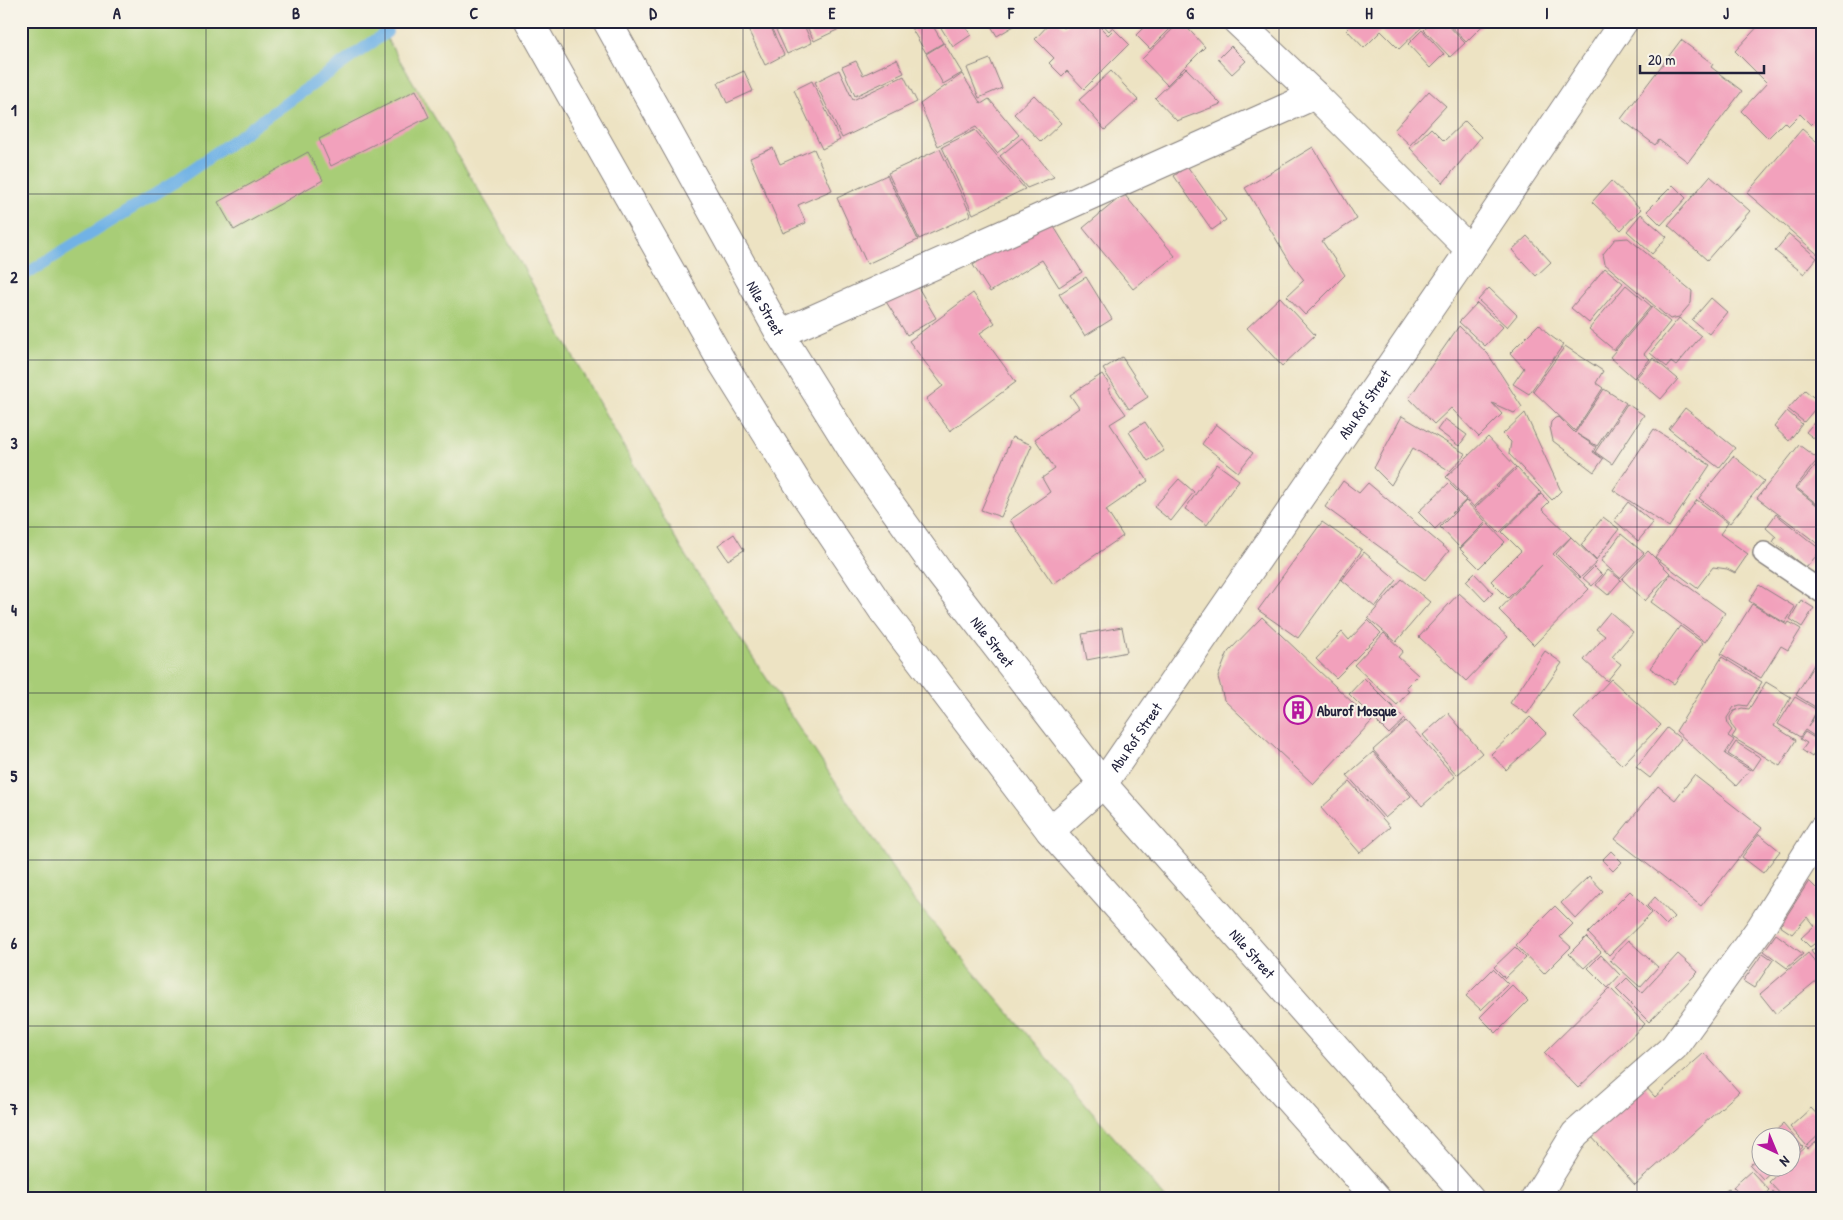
<svg xmlns="http://www.w3.org/2000/svg" width="1843" height="1220" viewBox="0 0 1843 1220" font-family="'Patrick Hand',sans-serif">
	<style>
		.green { fill: #a8cd77; stroke: #657859 }
		.lines { fill: none; stroke-linecap: round; stroke-linejoin: round }
		.stream { stroke: #71b2e5; stroke-width: 12 }
		.building { fill: #f2a1bc }
		.lane-casing { stroke: #88827f; stroke-width: 24 }
		.street-casing { stroke: #88827f; stroke-width: 30 }
		.secondary-casing { stroke: #88827f; stroke-width: 30 }
		.primary-casing { stroke: #88827f; stroke-width: 30 }
		.lane { stroke: #fff; stroke-width: 21 }
		.street { stroke: #fff; stroke-width: 28 }
		.secondary { stroke: #fff; stroke-width: 28 }
		.primary { stroke: #fff; stroke-width: 28 }
		.grid { fill: none; stroke: #22223b; stroke-width: 1; stroke-opacity: 0.55 }
		.labels { text-anchor: middle; dominant-baseline: central; stroke-width: 4; stroke-linejoin: round; paint-order: stroke }
		.street-label { font-size: 15px; fill: #22223b; stroke: #f7f3e8 }
		.poi-label { font-size: 15px; font-weight: bold; fill: #22223b; stroke: #f7f3e8; text-anchor: start }
		.neatline { fill: none; stroke: #22223b; stroke-width: 2 }
		.grid-label { font-size: 16px; text-anchor: middle; font-weight: bold; fill: #22223b }
	</style>
	<rect width="100%" height="100%" fill="#f7f3e8"/>
	<filter id="ink" filterUnits="userSpaceOnUse"><feTurbulence type="fractalNoise" baseFrequency=".02" numOctaves="2"/><feDisplacementMap in="SourceGraphic" scale="10" xChannelSelector="R" yChannelSelector="G"/><feConvolveMatrix kernelMatrix="1 2 1 2 8 2 1 2 1" color-interpolation-filters="sRGB"/></filter>
	<filter id="wash" filterUnits="userSpaceOnUse"><feTurbulence type="fractalNoise" baseFrequency=".0096" numOctaves="4" result="noise"/><feDisplacementMap in="SourceGraphic" scale="20" xChannelSelector="R" yChannelSelector="G"/><feGaussianBlur stdDeviation="1.12" result="paint"/><feColorMatrix in="noise" values="0 0 0 0 0 0 0 0 0 0 0 0 0 0 0 0 0 1.4 0 .05"/><feComposite in="paint" operator="in"/></filter>
	<g filter="url(#wash)">
		<rect width="100%" height="100%" fill="#ede3c3"/>
		<!-- green -->
		<path class="green" d="M21,21H376L492,212L681,549L912,898L1166,1199H21Z"/>
		<g class="lines">
			<!-- stream -->
			<path class="stream" d="M21,277L173,183L387,32"/>
		</g>
		<g id="blocks">
			<!-- building -->
			<g class="building">
				<path d="M744,21H768L784,55L765,65Z"/>
				<path d="M772,21H802L812,43L787,54Z"/>
				<path d="M804,21H856L814,41Z"/>
				<path d="M907,21H930L943,43L926,53Z"/>
				<path d="M941,21H961L971,35L953,47L938,23Z"/>
				<path d="M988,21H1018L1019,23L997,36Z"/>
				<path d="M1052,21H1058L1064,28L1071,21H1094L1108,35L1114,29L1129,44L1084,89L1067,71L1062,76L1049,63L1054,58L1035,39Z"/>
				<path d="M1100,21H1118L1109,31Z"/>
				<path d="M1150,21H1170L1174,25L1150,49L1136,35Z"/>
				<path d="M1181,21L1205,47L1167,85L1142,59Z"/>
				<path d="M1356,21H1421L1424,25L1399,49L1381,31L1364,48L1347,30Z"/>
				<path d="M1433,21H1444L1465,43L1450,57L1424,30Z"/>
				<path d="M1446,21H1487L1466,42Z"/>
				<path d="M1763,21H1822V114L1811,125L1800,114L1788,126L1784,122L1768,138L1741,111L1767,83L1735,51Z"/>
				<path d="M1422,30L1444,54L1430,68L1408,44Z"/>
				<path d="M1681,40L1713,64L1711,67L1742,91L1688,162L1659,140L1655,145L1621,119Z"/>
				<path d="M944,43L962,73L943,84L926,54Z"/>
				<path d="M1231,46L1246,61L1232,74L1218,59Z"/>
				<path d="M897,59L904,73L855,96L842,67L856,61L863,75Z"/>
				<path d="M990,59L1002,88L979,98L967,68Z"/>
				<path d="M1186,68L1221,104L1177,121L1155,98Z"/>
				<path d="M839,70L853,100L904,76L917,102L842,138L815,82Z"/>
				<path d="M744,71L753,91L727,103L718,83Z"/>
				<path d="M1111,71L1138,100L1105,130L1079,100Z"/>
				<path d="M962,74L981,104L989,99L1019,135L997,153L976,127L938,146L920,104Z"/>
				<path d="M812,81L840,140L822,149L794,90Z"/>
				<path d="M416,90L429,117L331,166L319,139Z"/>
				<path d="M1429,91L1446,106L1410,145L1394,130Z"/>
				<path d="M1034,95L1061,123L1041,142L1014,114Z"/>
				<path d="M1465,121L1481,137L1443,183L1410,148L1431,128L1444,141Z"/>
				<path d="M1802,129L1822,146V258L1747,193Z"/>
				<path d="M975,130L1025,189L973,214L942,147Z"/>
				<path d="M1022,138L1054,177L1027,188L1000,156Z"/>
				<path d="M1313,147L1357,219L1322,241L1345,275L1305,315L1287,296L1304,280L1290,262L1245,188Z"/>
				<path d="M773,148L780,164L814,149L832,190L798,205L806,223L783,233L750,158Z"/>
				<path d="M940,149L971,215L919,239L888,173Z"/>
				<path d="M308,152L323,180L234,230L218,202Z"/>
				<path d="M1187,166L1226,220L1212,230L1174,176Z"/>
				<path d="M887,175L918,240L867,264L837,198Z"/>
				<path d="M1710,176L1750,211L1707,260L1668,225Z"/>
				<path d="M1611,181L1641,209L1621,230L1592,202Z"/>
				<path d="M1673,185L1686,198L1661,225L1647,211Z"/>
				<path d="M1124,194L1175,256L1133,289L1083,228Z"/>
				<path d="M1641,214L1667,237L1652,254L1627,231Z"/>
				<path d="M1048,217L1082,272L1059,287L1042,260L990,292L973,265Z"/>
				<path d="M1789,234L1817,258L1804,274L1775,251Z"/>
				<path d="M1527,236L1551,262L1536,276L1512,250Z"/>
				<path d="M1628,238L1692,291L1691,303L1679,317L1670,319L1605,264L1603,254L1615,239Z"/>
				<path d="M1605,268L1623,283L1589,323L1571,308Z"/>
				<path d="M1086,277L1112,319L1085,336L1059,294Z"/>
				<path d="M915,282L936,318L907,335L885,300Z"/>
				<path d="M1626,285L1651,306L1614,350L1589,329Z"/>
				<path d="M1489,288L1517,315L1507,327L1478,300Z"/>
				<path d="M973,293L995,323L980,333L1016,382L950,431L926,399L943,386L909,341Z"/>
				<path d="M1280,297L1315,335L1282,366L1247,328Z"/>
				<path d="M1711,298L1727,312L1709,334L1692,320Z"/>
				<path d="M1477,303L1503,327L1485,346L1459,322Z"/>
				<path d="M1652,307L1670,322L1644,354L1650,359L1634,378L1610,357Z"/>
				<path d="M1679,318L1701,336L1676,366L1671,362L1667,367L1650,353Z"/>
				<path d="M1539,324L1548,334L1563,345L1529,394L1513,384L1524,368L1510,353Z"/>
				<path d="M1459,326L1488,354L1522,407L1514,413L1492,403L1502,414L1479,437L1451,408L1434,424L1409,398Z"/>
				<path d="M1565,346L1603,371L1596,383L1603,388L1575,431L1533,391Z"/>
				<path d="M1122,357L1148,397L1129,409L1103,369Z"/>
				<path d="M1653,358L1678,379L1661,399L1636,378Z"/>
				<path d="M1102,374L1111,387L1108,389L1126,414L1110,424L1148,481L1106,510L1123,536L1053,584L1010,520L1050,492L1042,478L1055,469L1035,439L1079,408L1070,395Z"/>
				<path d="M1604,389L1626,403L1597,446L1577,434L1596,447L1593,452L1603,459L1594,472L1553,441L1550,427L1551,422L1555,418L1559,417L1575,433Z"/>
				<path d="M1805,390L1820,403L1804,422L1788,409Z"/>
				<path d="M1627,404L1644,415L1612,464L1595,452Z"/>
				<path d="M1685,408L1735,448L1719,468L1669,429Z"/>
				<path d="M1787,411L1802,424L1789,441L1774,427Z"/>
				<path d="M1525,413L1561,491L1552,500L1509,454L1511,442L1503,434Z"/>
				<path d="M1822,413V445L1806,432Z"/>
				<path d="M1402,416L1466,454L1450,471L1413,448L1391,485L1374,468Z"/>
				<path d="M1445,419L1467,435L1459,446L1437,430Z"/>
				<path d="M1145,422L1164,451L1148,461L1129,432Z"/>
				<path d="M1216,424L1253,453L1238,472L1202,444Z"/>
				<path d="M1654,429L1710,465L1669,527L1613,490Z"/>
				<path d="M1012,437L1032,445L1001,517L981,510Z"/>
				<path d="M1488,437L1516,467L1474,507L1446,477Z"/>
				<path d="M1799,445L1818,459L1795,488L1822,509V547L1757,498Z"/>
				<path d="M1733,456L1764,481L1730,523L1699,498Z"/>
				<path d="M1820,460L1822,461V508L1797,488Z"/>
				<path d="M1217,464L1239,480L1207,525L1185,509Z"/>
				<path d="M1517,468L1541,493L1499,533L1475,508Z"/>
				<path d="M1179,479L1194,492L1171,521L1154,507Z"/>
				<path d="M1343,481L1359,493L1368,483L1449,551L1425,580L1325,507Z"/>
				<path d="M1449,483L1466,500L1435,529L1418,512Z"/>
				<path d="M1541,494L1549,502L1542,509L1571,537L1553,554L1589,589L1534,645L1499,610L1542,565L1508,598L1491,581L1521,551L1502,532Z"/>
				<path d="M1697,500L1728,523L1720,534L1748,554L1735,573L1727,569L1713,567L1697,588L1655,557Z"/>
				<path d="M1466,501L1486,522L1460,548L1440,527Z"/>
				<path d="M1628,502L1653,523L1638,541L1614,520Z"/>
				<path d="M1776,514L1821,550L1806,568L1773,542L1776,537L1766,528Z"/>
				<path d="M1603,517L1619,529L1596,560L1581,545Z"/>
				<path d="M1322,522L1362,550L1298,638L1258,610Z"/>
				<path d="M1487,523L1505,542L1479,568L1460,549Z"/>
				<path d="M734,534L744,550L728,560L718,545Z"/>
				<path d="M1621,534L1644,553L1620,578L1601,561Z"/>
				<path d="M1571,537L1597,562L1580,578L1556,554Z"/>
				<path d="M1648,551L1670,573L1645,601L1622,579Z"/>
				<path d="M1364,552L1397,580L1375,607L1342,580Z"/>
				<path d="M1594,567L1602,575L1592,586L1583,578Z"/>
				<path d="M1608,570L1621,580L1608,595L1596,585Z"/>
				<path d="M1474,573L1493,593L1485,601L1466,581Z"/>
				<path d="M1671,574L1725,613L1705,642L1651,602Z"/>
				<path d="M1402,579L1430,602L1396,642L1368,618Z"/>
				<path d="M1759,585L1795,607L1785,623L1749,601Z"/>
				<path d="M1459,593L1508,637L1466,681L1419,637Z"/>
				<path d="M1801,600L1814,608L1802,627L1790,619Z"/>
				<path d="M1752,604L1787,625L1789,622L1801,629L1788,650L1781,646L1761,678L1721,654Z"/>
				<path d="M1610,612L1633,632L1612,657L1621,664L1607,681L1584,660L1605,636L1596,629Z"/>
				<path d="M1262,617L1372,721L1313,784L1224,700L1218,677L1228,652Z"/>
				<path d="M1368,620L1381,633L1336,678L1316,659L1342,632L1349,640Z"/>
				<path d="M1680,626L1703,643L1674,684L1650,668Z"/>
				<path d="M1122,627L1127,652L1087,660L1082,634Z"/>
				<path d="M1384,633L1403,651L1398,657L1418,675L1406,687L1409,691L1397,705L1354,665Z"/>
				<path d="M1545,651L1562,663L1527,714L1510,703Z"/>
				<path d="M1722,657L1762,682L1747,706L1740,705L1734,707L1727,718L1728,725L1732,730L1728,736L1734,740L1725,754L1750,770L1736,786L1676,731Z"/>
				<path d="M1816,661L1822,665V708L1820,710L1796,695Z"/>
				<path d="M1364,678L1405,719L1389,734L1349,694Z"/>
				<path d="M1611,679L1661,725L1622,765L1574,718Z"/>
				<path d="M1766,682L1791,697L1774,726L1796,740L1780,766L1732,737L1736,731L1731,725L1730,717L1734,711L1742,708L1749,709Z"/>
				<path d="M1795,697L1817,710L1808,727L1818,710L1822,713L1820,740L1805,730L1800,737L1778,724Z"/>
				<path d="M1448,713L1482,753L1457,775L1423,735Z"/>
				<path d="M1530,717L1546,733L1506,770L1491,754Z"/>
				<path d="M1406,721L1455,777L1422,806L1373,750Z"/>
				<path d="M1667,728L1681,739L1650,778L1636,767Z"/>
				<path d="M1805,732L1821,742L1812,757L1802,750L1807,743L1800,739Z"/>
				<path d="M1736,742L1761,758L1753,770L1728,754Z"/>
				<path d="M1373,752L1411,796L1385,818L1347,775Z"/>
				<path d="M1694,775L1762,828L1701,906L1615,839L1658,786L1675,800Z"/>
				<path d="M1350,782L1390,827L1360,853L1321,808Z"/>
				<path d="M1759,834L1780,851L1763,873L1742,857Z"/>
				<path d="M1611,851L1622,862L1613,871L1602,860Z"/>
				<path d="M1589,876L1603,891L1576,919L1561,903Z"/>
				<path d="M1809,881L1822,894V938L1810,947L1801,938L1814,926L1807,917L1792,934L1780,926Z"/>
				<path d="M1630,891L1652,913L1609,955L1588,933Z"/>
				<path d="M1655,897L1674,917L1666,925L1647,906Z"/>
				<path d="M1555,906L1573,924L1560,937L1571,947L1544,974L1516,945Z"/>
				<path d="M1776,934L1803,954L1787,968L1764,951Z"/>
				<path d="M1586,937L1601,952L1584,968L1569,954Z"/>
				<path d="M1628,940L1658,967L1640,987L1610,960Z"/>
				<path d="M1822,942V966L1811,951Z"/>
				<path d="M1515,947L1526,958L1505,978L1494,967Z"/>
				<path d="M1763,953L1773,960L1754,988L1743,981Z"/>
				<path d="M1808,953L1822,970V976L1776,1014L1760,994Z"/>
				<path d="M1678,954L1698,972L1649,1022L1616,989L1627,978L1642,993Z"/>
				<path d="M1601,955L1620,975L1608,988L1588,968Z"/>
				<path d="M1493,969L1508,984L1481,1010L1466,996Z"/>
				<path d="M1512,985L1528,1001L1496,1033L1480,1017Z"/>
				<path d="M1610,988L1645,1024L1578,1088L1544,1053Z"/>
				<path d="M1704,1053L1739,1092L1635,1185L1590,1135L1645,1086L1655,1097Z"/>
				<path d="M1811,1108L1822,1120V1132L1807,1146L1790,1127Z"/>
				<path d="M1783,1124L1803,1147L1790,1158V1138H1768Z"/>
				<path d="M1822,1137V1199H1785L1769,1182L1784,1168H1790V1161L1806,1147L1808,1149Z"/>
				<path d="M1760,1156V1168H1775L1763,1179L1750,1165Z"/>
				<path d="M1751,1171L1769,1190L1761,1199H1744L1733,1187Z"/>
				<path d="M1729,1188L1739,1199H1717Z"/>
				<path d="M1773,1191L1781,1199H1765Z"/>
			</g>
		</g>
	</g>
	<g filter="url(#ink)">
		<use href="#blocks" fill-opacity="0" stroke="#88827f" stroke-width="1"/>
		<g class="lines">
			<defs>
				<path id="lane" d="M1764,553L1822,592"/>
				<g id="street">
					<path d="M1237,21L1315,95L1470,250"/>
					<path d="M780,334L1315,95"/>
					<path d="M1535,1199L1575,1134L1674,1047L1761,927L1822,830"/>
				</g>
				<g id="secondary">
					<path id="s1" d="M1050,831L1103,784L1470,250L1624,21"/>
				</g>
				<g id="primary">
					<path d="M529,21L722,362L801,489L883,611L1050,831L1377,1199"/>
					<path id="s2" d="M607,21L780,334L856,456L938,571L1103,784L1470,1199"/>
				</g>
			</defs>
			<!-- lane casing -->
			<use href="#lane" class="lane-casing"/>
			<!-- street casing -->
			<use href="#street" class="street-casing"/>
			<!-- secondary casing -->
			<use href="#secondary" class="secondary-casing"/>
			<!-- primary casing -->
			<use href="#primary" class="primary-casing"/>
			<!-- lane -->
			<use href="#lane" class="lane"/>
			<!-- street -->
			<use href="#street" class="street"/>
			<!-- secondary -->
			<use href="#secondary" class="secondary"/>
			<!-- primary -->
			<use href="#primary" class="primary"/>
		</g>
	</g>
	<!-- grid -->
	<path class="grid" d="M206,21V1199M385,21V1199M564,21V1199M743,21V1199M922,21V1199M1100,21V1199M1279,21V1199M1458,21V1199M1637,21V1199M21,194H1822M21,360H1822M21,527H1822M21,693H1822M21,860H1822M21,1026H1822"/>
	<!-- icons -->
	<defs>
		<symbol id="building-ring" viewBox="-11 -11 22 22"><circle r="9.5" fill="#f7f3e8" stroke="#b5179e" stroke-width="1.5"/><path d="M-4-6H4V6H1V3H-1V6H-4ZM-2.5-4.3h1.7v1.8h-1.7ZM.8-4.3h1.7v1.8H.8ZM-2.5-1h1.7V.8h-1.7ZM.8-1h1.7V.8H.8Z" fill="#b5179e"/></symbol>
	</defs>
	<g fill-rule="evenodd">
		<use href="#building-ring" x="1282" y="694" width="32" height="32"/>
	</g>
	<g class="labels">
		<!-- street labels -->
		<g class="street-label">
			<text stroke="none"><textPath href="#s2" startOffset="328">Nile Street</textPath></text>
			<text stroke="none"><textPath href="#s1" startOffset="532">Abu Rof Street</textPath></text>
			<text stroke="none"><textPath href="#s2" startOffset="732">Nile Street</textPath></text>
			<text stroke="none"><textPath href="#s1" startOffset="128">Abu Rof Street</textPath></text>
			<text stroke="none"><textPath href="#s2" startOffset="1138">Nile Street</textPath></text>
		</g>
		<!-- poi labels -->
		<g class="poi-label">
			<text x="1317" y="710">Aburof Mosque</text>
		</g>
	</g>
	<!-- margin -->
	<rect width="1843" height="1220" fill="none" stroke="#f7f3e8" stroke-width="55"/>
	<!-- north arrow -->
	<g transform="translate(1776 1152) rotate(136)"><circle r="24" fill="#f7f3e8" stroke="#a29fa3"/>
	<path d="M0-4L9 19L0 12L-9 19Z" fill="#b5179e"/>
	<text y="-8" font-size="14" font-weight="bold" text-anchor="middle" fill="#22223b">N</text>
	</g>
	<!-- scale -->
	<path d="M1640 65v8h124v-8" fill="none" stroke="#22223b" stroke-width="2.5"/>
	<text x="1648" y="65" font-size="15" fill="#22223b" stroke="#f7f3e8" stroke-width="4" paint-order="stroke">20 m</text>
	<rect x="28" y="28" width="1788" height="1164" class="neatline"/>
	<g class="grid-label">
		<text x="117" y="19">A</text>
		<text x="296" y="19">B</text>
		<text x="474" y="19">C</text>
		<text x="653" y="19">D</text>
		<text x="832" y="19">E</text>
		<text x="1011" y="19">F</text>
		<text x="1190" y="19">G</text>
		<text x="1369" y="19">H</text>
		<text x="1547" y="19">I</text>
		<text x="1726" y="19">J</text>
		<text x="14" y="116">1</text>
		<text x="14" y="283">2</text>
		<text x="14" y="449">3</text>
		<text x="14" y="616">4</text>
		<text x="14" y="782">5</text>
		<text x="14" y="949">6</text>
		<text x="14" y="1115">7</text>
	</g>
</svg>
